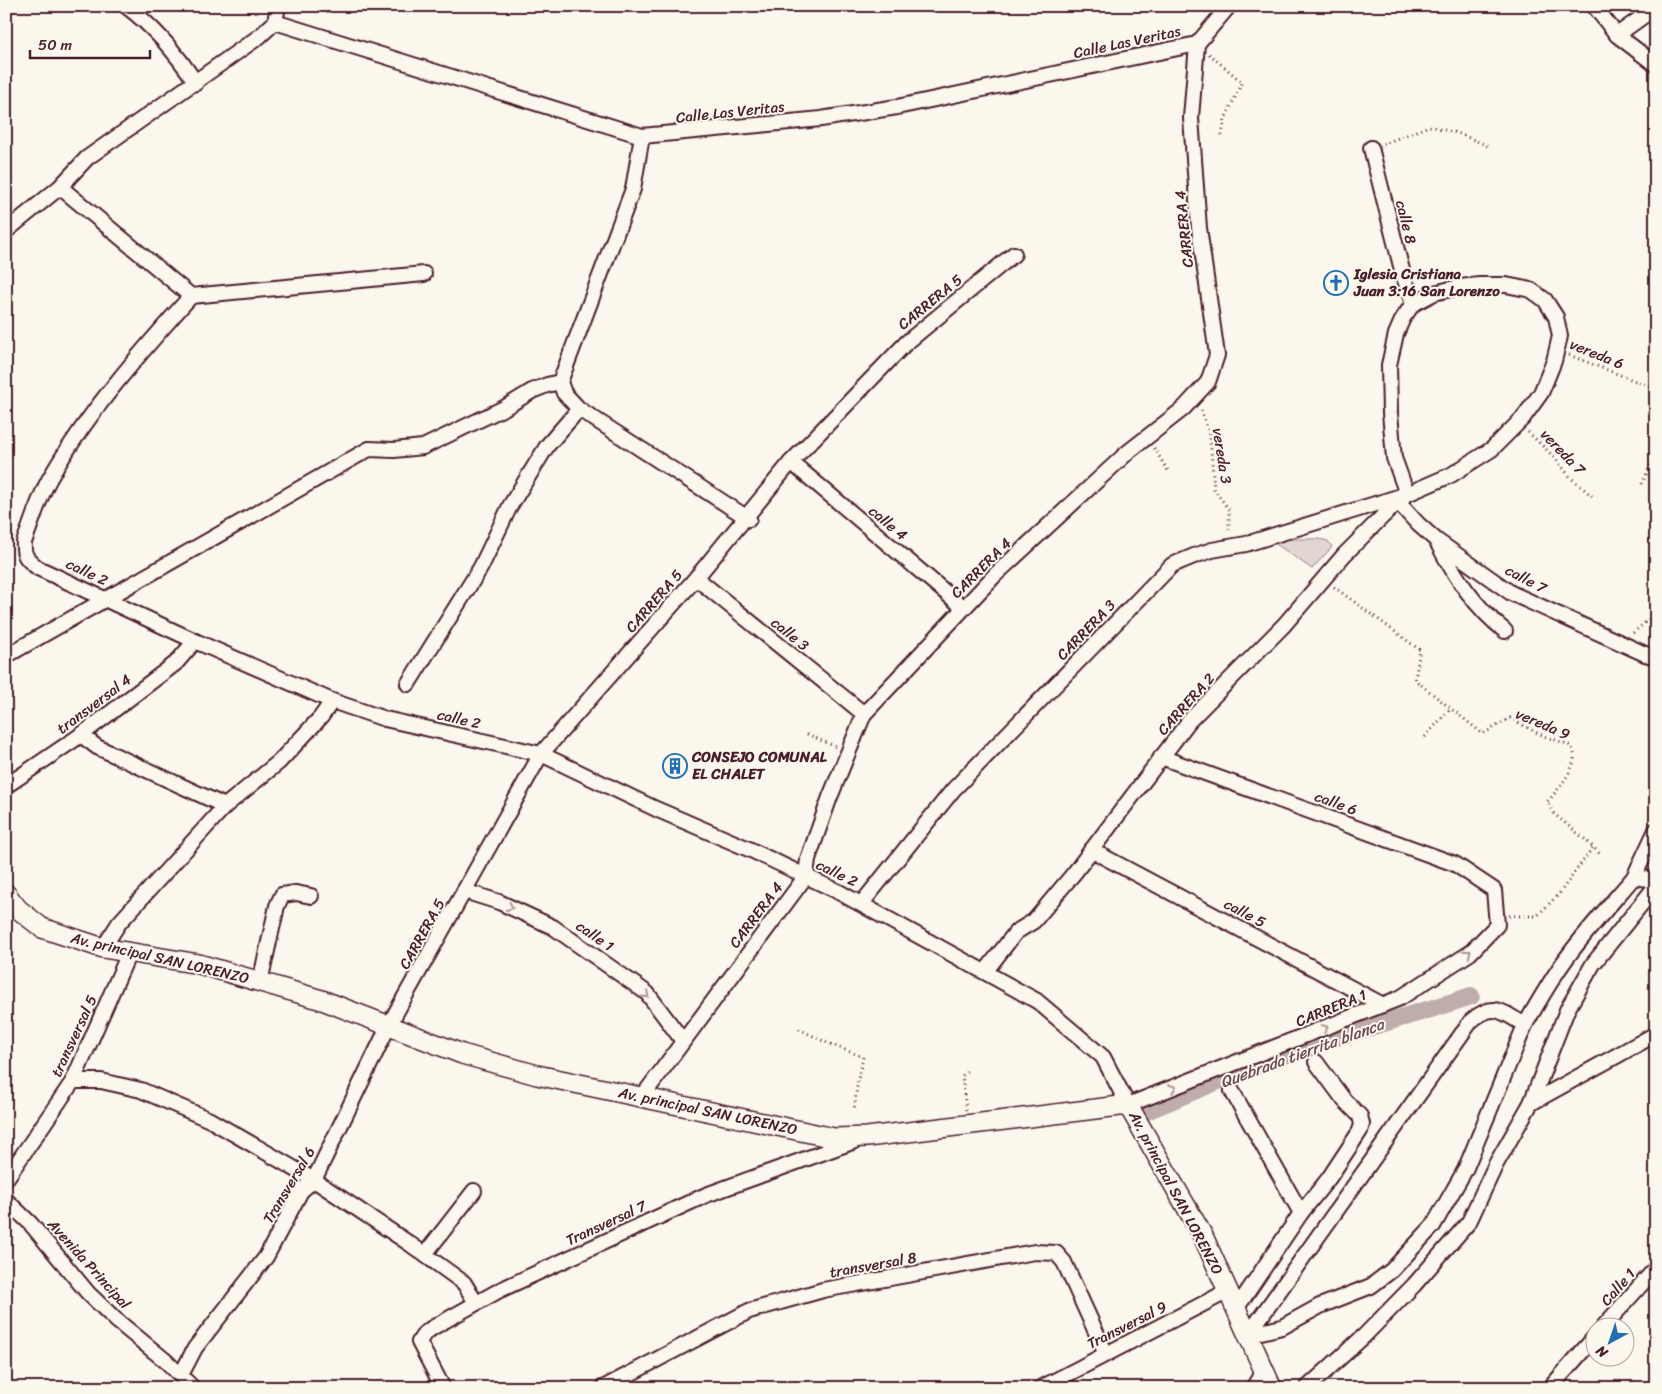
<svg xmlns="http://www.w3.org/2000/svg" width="1662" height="1394" viewBox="0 0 1662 1394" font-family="Sriracha,sans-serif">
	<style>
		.green { fill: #e2d7d0; stroke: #967b7e }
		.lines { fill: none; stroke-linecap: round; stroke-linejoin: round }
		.canal { stroke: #bfadaa; stroke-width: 18 }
		.minor-casing { stroke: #4a1f2b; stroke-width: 18 }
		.secondary-casing { stroke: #4a1f2b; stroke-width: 22 }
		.path { stroke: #4a1f2b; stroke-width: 3; stroke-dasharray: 1 4; stroke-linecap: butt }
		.minor { stroke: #fbf7ec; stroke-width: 14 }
		.secondary { stroke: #fbf7ec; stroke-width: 19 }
		.oneway { stroke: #ab9695 }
		.labels { text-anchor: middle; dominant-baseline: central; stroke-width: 4; stroke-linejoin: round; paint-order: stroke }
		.street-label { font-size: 15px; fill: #4a1f2b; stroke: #fbf7ec }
		.poi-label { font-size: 15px; font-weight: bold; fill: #4a1f2b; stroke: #fbf7ec; text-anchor: start }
		.water-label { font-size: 16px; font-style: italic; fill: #6d4a51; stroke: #fbf7ec }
	</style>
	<rect width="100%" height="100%" fill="#fbf7ec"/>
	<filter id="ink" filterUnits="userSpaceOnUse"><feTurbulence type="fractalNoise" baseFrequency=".02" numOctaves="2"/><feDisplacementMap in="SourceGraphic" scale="10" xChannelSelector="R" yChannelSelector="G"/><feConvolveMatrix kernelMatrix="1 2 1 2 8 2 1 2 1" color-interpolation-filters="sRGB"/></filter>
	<g filter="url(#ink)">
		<!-- green -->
		<path class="green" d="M1286,539H1319L1328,541L1332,547L1312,569L1276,544V541Z"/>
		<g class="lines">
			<!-- canal -->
			<path class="canal" d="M1134,1116C1202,1088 1270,1058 1340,1036C1384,1022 1428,1011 1471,996"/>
			<defs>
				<g id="minor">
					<path d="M126,6C154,27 177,54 196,83"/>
					<path d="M1594,6L1617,35L1656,65"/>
					<path d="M275,22L642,136L821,119L897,107L1197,44"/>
					<path d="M1617,35L1656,7"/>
					<path d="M1197,44L1229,6"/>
					<path d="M642,136L633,189L560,382L564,393L579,409L749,519"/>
					<path d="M1371,148L1403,274L1413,304"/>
					<path d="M60,187L191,296L424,274"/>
					<path d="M6,231L60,187L87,158L260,36L275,22L278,6"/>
					<path d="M191,296C140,353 88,412 50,478C39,497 32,522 24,542C23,557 27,559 38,568L195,641L332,701L385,719L541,754L656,809L751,850L837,891L1037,1001L1103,1057L1128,1105L1400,998L1470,953L1497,925L1494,890L1455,864L1161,757"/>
					<path d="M791,462L964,608"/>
					<path d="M1398,502L1418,524L1436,540L1511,593L1645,654L1656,657"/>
					<path d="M1437,542C1455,577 1475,607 1505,631"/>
					<path d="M696,578L864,714"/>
					<path d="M6,656L369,449L394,450L423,447L504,408L532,391L547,385L560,382"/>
					<path d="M408,684L481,567L510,506L547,446L579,409"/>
					<path d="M81,735L97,747L225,806"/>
					<path d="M6,786L81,735L176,663L195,641"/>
					<path d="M1091,850L1383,1005"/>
					<path d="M1634,877L1656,830"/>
					<path d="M464,891L499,902L553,927L647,993L683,1041"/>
					<path d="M862,903L953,790L1172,565L1194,556L1212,550L1246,544L1401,496"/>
					<path d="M103,948L119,923L225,806L279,762L321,717L332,701"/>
					<path d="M985,972L1016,932L1034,921L1075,872L1189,721L1284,625L1344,555L1384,515L1407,494L1451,475L1492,449L1523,418L1541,393L1554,361L1560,336L1556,317L1545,300L1531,290L1506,285H1480L1459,287L1434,293L1413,304L1403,318L1396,334L1389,365L1390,413L1394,458L1407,494"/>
					<path d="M260,982L277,906L282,895L296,893L311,896"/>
					<path d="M73,1081H101L141,1090L210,1120L314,1180L410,1244L464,1283L476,1303"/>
					<path d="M1232,1091L1301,1213"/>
					<path d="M642,1097L806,876L808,859L830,797L864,714L995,575L1128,452L1183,409L1208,382L1217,355L1199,228L1191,118L1197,44"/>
					<path d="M1531,1103L1656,1034"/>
					<path d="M6,1179L73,1081L129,953"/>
					<path d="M6,1200L30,1223L88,1293L116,1320L167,1362L193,1388"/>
					<path d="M425,1254L474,1191"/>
					<path d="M1236,1309L1301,1213L1329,1178L1360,1131L1362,1124L1360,1116L1344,1100L1316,1062"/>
					<path d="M1604,1326L1656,1268"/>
					<path d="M1248,1335L1471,1021C1494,1001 1502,1012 1525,1025C1537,1004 1549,983 1563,963C1584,933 1610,905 1634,877L1656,880"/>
					<path d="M1248,1335L1282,1327L1320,1306L1371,1286L1392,1270L1433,1226L1465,1170L1525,1025"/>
					<path d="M181,1375L195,1348L266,1257L301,1191L314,1180L389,1025L541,754L696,578L791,462L906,343L1014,254"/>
					<path d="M443,1388L419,1342L424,1334L432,1328L500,1290L706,1195L855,1141"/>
					<path d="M603,1388L749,1311L823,1290L1035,1252L1056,1253L1064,1262L1106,1354"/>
					<path d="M1041,1388L1228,1291"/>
					<path d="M1253,1388L1264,1370"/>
					<path d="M1307,1388L1364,1336L1414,1285L1469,1222L1496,1164L1531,1103L1567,1010L1593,964L1656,886"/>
					<path d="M1550,1388L1594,1338"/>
				</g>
				<path id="secondary" d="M6,894L18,909L42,928L103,948L199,964L322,1000L462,1054L537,1075L834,1138L867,1137L1128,1105L1203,1236L1272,1388"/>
			</defs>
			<!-- minor casing -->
			<use href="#minor" class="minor-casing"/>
			<!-- secondary casing -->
			<use href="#secondary" class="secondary-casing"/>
			<!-- path -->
			<g class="path">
				<path d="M1209,54L1242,82L1225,119L1221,139"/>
				<path d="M1383,144L1429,126L1460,134L1488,146"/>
				<path d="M1569,355L1656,389"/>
				<path d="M1201,410L1210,436L1214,489L1229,510V532"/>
				<path d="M1528,432L1555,458L1571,478L1592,496"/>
				<path d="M1154,448L1168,471"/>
				<path d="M1642,484L1656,453"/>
				<path d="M1334,587L1420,650L1415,680L1483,734L1510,718C1521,724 1533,731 1544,736C1550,739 1565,742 1570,746C1585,760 1556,792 1547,802L1553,813L1587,841L1602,856"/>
				<path d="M1633,633L1656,613"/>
				<path d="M807,734L836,747"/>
				<path d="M1425,737L1451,708"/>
				<path d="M1509,916H1537L1559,894L1593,847"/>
				<path d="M799,1029L825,1042L863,1057L858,1079L854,1111"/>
				<path d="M966,1110L962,1076L968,1069"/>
			</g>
			<!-- minor -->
			<use href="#minor" class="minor"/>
			<!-- secondary -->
			<use href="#secondary" class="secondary"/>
		</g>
		<!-- one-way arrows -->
		<defs><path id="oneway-chevron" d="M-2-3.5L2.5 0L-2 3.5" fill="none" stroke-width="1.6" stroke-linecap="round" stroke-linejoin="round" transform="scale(1.25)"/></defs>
		<g class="oneway">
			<use href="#oneway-chevron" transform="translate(510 907) rotate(25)"/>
			<use href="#oneway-chevron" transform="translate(1468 953) rotate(-38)"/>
			<use href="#oneway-chevron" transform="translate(646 995) rotate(44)"/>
			<use href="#oneway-chevron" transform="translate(1325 1028) rotate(-22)"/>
			<use href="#oneway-chevron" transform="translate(1173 1088) rotate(-22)"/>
		</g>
	</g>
	<!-- icons -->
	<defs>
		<symbol id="church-ring" viewBox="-11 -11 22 22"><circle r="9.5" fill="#fbf7ec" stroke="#1f6fb2" stroke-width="1.5"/><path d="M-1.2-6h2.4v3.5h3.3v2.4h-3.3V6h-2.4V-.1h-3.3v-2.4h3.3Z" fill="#1f6fb2"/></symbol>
		<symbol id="building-ring" viewBox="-11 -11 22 22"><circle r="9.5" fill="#fbf7ec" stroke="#1f6fb2" stroke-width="1.5"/><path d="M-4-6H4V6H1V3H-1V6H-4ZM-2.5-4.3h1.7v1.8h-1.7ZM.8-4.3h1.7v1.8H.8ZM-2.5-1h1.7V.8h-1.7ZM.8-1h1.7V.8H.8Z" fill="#1f6fb2"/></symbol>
	</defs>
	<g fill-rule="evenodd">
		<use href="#church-ring" x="1322" y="269" width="28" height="28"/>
		<use href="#building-ring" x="661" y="752" width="28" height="28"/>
	</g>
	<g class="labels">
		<!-- street labels -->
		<g class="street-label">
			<text transform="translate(1127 42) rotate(-12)">Calle Las Veritas</text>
			<text transform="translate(730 112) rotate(-6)">Calle Las Veritas</text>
			<text transform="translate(1406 222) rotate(76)">calle 8</text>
			<text transform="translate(1184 229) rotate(-96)">CARRERA 4</text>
			<text transform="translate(930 302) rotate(-39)">CARRERA 5</text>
			<text transform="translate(1597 354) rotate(22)">vereda 6</text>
			<text transform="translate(1563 452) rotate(46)">vereda 7</text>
			<text transform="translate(1222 456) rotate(81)">vereda 3</text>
			<text transform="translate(888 523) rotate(40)">calle 4</text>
			<text transform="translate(981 568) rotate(-45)">CARRERA 4</text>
			<text transform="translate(87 572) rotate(25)">calle 2</text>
			<text transform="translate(1526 579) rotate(28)">calle 7</text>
			<text transform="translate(654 601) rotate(-49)">CARRERA 5</text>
			<text transform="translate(1086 630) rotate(-46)">CARRERA 3</text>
			<text transform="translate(790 634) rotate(39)">calle 3</text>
			<text transform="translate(94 704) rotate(-37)">transversal 4</text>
			<text transform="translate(1186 704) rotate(-48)">CARRERA 2</text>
			<text transform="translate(459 719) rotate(13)">calle 2</text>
			<text transform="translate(1543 724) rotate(23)">vereda 9</text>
			<text transform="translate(1336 803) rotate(20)">calle 6</text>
			<text transform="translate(837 873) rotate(26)">calle 2</text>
			<text transform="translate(1245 913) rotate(28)">calle 5</text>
			<text transform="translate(756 915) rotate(-53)">CARRERA 4</text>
			<text transform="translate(422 934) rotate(-61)">CARRERA 5</text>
			<text transform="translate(595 936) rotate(35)">calle 1</text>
			<text transform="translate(160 958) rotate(13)">Av. principal SAN LORENZO</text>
			<text transform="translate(1331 1008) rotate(-22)">CARRERA 1</text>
			<text transform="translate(74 1036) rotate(-65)">transversal 5</text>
			<text transform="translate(708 1111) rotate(12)">Av. principal SAN LORENZO</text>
			<text transform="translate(289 1185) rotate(-59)">Transversal 6</text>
			<text transform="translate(1176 1193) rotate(62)">Av. principal SAN LORENZO</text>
			<text transform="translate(606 1223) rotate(-25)">Transversal 7</text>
			<text transform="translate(89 1264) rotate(48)">Avenida Principal</text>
			<text transform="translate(873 1265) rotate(-10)">transversal 8</text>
			<text transform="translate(1618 1287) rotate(-49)">Calle 1</text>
			<text transform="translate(1127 1325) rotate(-27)">Transversal 9</text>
		</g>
		<!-- poi labels -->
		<g class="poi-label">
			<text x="1354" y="274">Iglesia Cristiana<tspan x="1354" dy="17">Juan 3:16 San Lorenzo</tspan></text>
			<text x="692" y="757">CONSEJO COMUNAL<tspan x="692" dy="17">EL CHALET</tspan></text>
		</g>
		<!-- water labels -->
		<g class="water-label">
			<text transform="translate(1302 1053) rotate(-20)">Quebrada tierrita blanca</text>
		</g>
	</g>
	<!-- margin -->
	<rect width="1662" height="1394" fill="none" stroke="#fbf7ec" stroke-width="25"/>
	<rect x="12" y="12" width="1637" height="1369" fill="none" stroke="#4a1f2b" stroke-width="2" filter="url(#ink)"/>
	<!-- north arrow -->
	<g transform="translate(1610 1342) rotate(220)"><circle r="24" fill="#fbf7ec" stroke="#b4a19f"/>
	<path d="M0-4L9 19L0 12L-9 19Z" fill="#1f6fb2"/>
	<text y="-8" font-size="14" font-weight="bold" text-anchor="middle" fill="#4a1f2b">N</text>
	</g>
	<!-- scale -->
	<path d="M30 50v8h120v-8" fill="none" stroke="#4a1f2b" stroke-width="2.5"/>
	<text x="38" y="50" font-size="15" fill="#4a1f2b" stroke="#fbf7ec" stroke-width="4" paint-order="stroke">50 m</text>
</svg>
